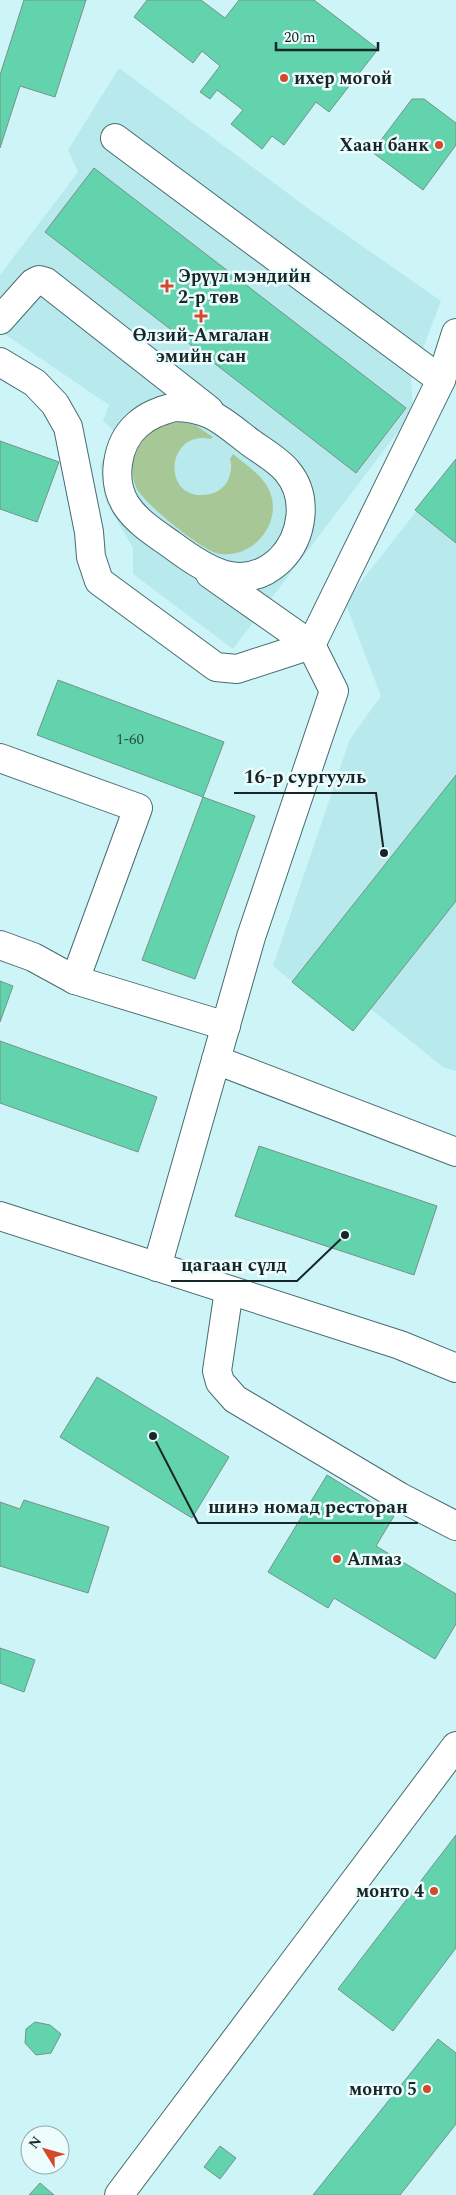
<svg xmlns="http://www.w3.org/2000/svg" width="456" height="2195" viewBox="0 0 456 2195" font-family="Spectral,serif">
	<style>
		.built { fill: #b7e9ed }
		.green { fill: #a7c896 }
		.building { fill: #63d3ae; stroke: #739487 }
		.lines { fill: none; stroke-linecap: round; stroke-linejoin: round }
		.minor-casing { stroke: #476c6f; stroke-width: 30 }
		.major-casing { stroke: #476c6f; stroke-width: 30 }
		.minor { stroke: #fff; stroke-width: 28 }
		.major { stroke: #fff; stroke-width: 28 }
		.poi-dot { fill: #d4492a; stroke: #edfdfe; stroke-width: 2 }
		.labels { text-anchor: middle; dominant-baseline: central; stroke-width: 5; stroke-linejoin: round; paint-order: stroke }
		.number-label { font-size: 15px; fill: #2a514a }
		.poi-label { font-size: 18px; font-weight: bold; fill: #172628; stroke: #edfdfe; text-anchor: start }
		.leader { fill: none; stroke: #172628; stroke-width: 2 }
		.callout-dot { fill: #172628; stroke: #edfdfe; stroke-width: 2 }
		.callout-label { font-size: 19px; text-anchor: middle; font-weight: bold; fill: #172628; stroke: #edfdfe; stroke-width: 5; stroke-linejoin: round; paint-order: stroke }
	</style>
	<rect width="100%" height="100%" fill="#cdf5f8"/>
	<!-- built -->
	<g class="built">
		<path d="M119,68L309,209L441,301L411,380L413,412L233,649L133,574V548L106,502L100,465L116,433L103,421L109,405L0,331V275L78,172L68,150Z"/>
		<path d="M456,461V1071L443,1067L371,1009L353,1031L273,966L350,739L381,696L345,602Z"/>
	</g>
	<!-- green -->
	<path class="green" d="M180,422L195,425L213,437L211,439C168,429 161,495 201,495C209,495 217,493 223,487C230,480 233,468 230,459L233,454C245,464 259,473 267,486C286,518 256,559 220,554C203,552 145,504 137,489C132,479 131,466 134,455C141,433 158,424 180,422Z"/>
	<!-- building -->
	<g class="building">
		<path d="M24,0H86L55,97L20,86L0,148V75Z"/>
		<path d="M147,0H201L225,18L239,0H314L378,49L329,112L316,102L284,145L272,136L262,149L231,124L243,110L217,90L210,99L200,92L220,66L202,51L193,63L134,17Z"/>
		<path d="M412,99H424L456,123V145L423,190L372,152Z"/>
		<path d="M94,168L406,408L356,473L45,232Z"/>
		<path d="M0,441L59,462L37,522L0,509Z"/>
		<path d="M456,459V543L415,510Z"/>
		<path d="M58,680L224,742L203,797L37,735Z"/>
		<path d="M456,775V901L353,1031L292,982Z"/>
		<path d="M203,797L255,816L195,979L142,960Z"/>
		<path d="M0,981L13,986L0,1022Z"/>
		<path d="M0,1041L157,1097L138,1152L0,1103Z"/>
		<path d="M259,1146L437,1206L414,1275L235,1216Z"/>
		<path d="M97,1377L229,1457L192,1518L60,1437Z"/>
		<path d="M327,1475L394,1516L376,1546L456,1594V1624L435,1659L334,1598L328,1608L268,1572Z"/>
		<path d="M24,1500L109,1527L88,1593L0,1566V1502L20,1509Z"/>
		<path d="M0,1648L35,1660L24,1692L0,1683Z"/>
		<path d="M456,1835V1948L393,2031L338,1989Z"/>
		<path d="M35,2022L50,2025L61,2034L51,2053L36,2055L25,2043L26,2029Z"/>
		<path d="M438,2039L456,2053V2124L400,2195H313Z"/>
		<path d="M220,2146L236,2158L220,2179L204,2167Z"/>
		<path d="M40,2183L54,2195H29Z"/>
	</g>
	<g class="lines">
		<defs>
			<g id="minor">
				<path d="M115,138L441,380"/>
				<path d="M0,320L33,283L39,280L46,282L209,410"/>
				<path d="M0,362L35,383L55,404L68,427L89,532L91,557L99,581L216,667L237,669L311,645"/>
				<path d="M174,407C212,408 222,421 251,443C262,451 278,460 287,471C309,497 303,537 280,560C243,595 204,569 172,545C155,533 137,522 126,505C111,481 116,444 137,425C148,415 160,411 174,407Z"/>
				<path d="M210,574L311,645"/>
				<path d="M0,758L138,808L75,980"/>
				<path d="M0,945L33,957L75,980L226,1026"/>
				<path d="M216,1060L456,1152"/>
				<path d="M157,1267L251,937L334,691L311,645L441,380L456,333"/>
				<path d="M229,1290L217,1371L220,1382L235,1399L400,1497L456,1526"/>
				<path d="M119,2195L456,1746"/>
			</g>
			<path id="major" d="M0,1216L400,1345L456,1368"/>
		</defs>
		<!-- minor casing -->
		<use href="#minor" class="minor-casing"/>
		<!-- major casing -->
		<use href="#major" class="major-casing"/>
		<!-- minor -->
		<use href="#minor" class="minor"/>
		<!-- major -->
		<use href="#major" class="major"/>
	</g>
	<!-- markers -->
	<g class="poi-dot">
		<circle cx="284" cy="78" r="5"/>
		<circle cx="439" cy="145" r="5"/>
		<path d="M164.5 278.5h5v5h5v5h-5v5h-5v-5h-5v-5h5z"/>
		<path d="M198.5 308.5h5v5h5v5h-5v5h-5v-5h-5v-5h5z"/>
		<circle cx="337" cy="1559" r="5"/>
		<circle cx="434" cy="1891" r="5"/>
		<circle cx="427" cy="2089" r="5"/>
	</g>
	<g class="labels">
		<!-- number labels -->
		<g class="number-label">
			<text x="130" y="739">1-60</text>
		</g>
		<!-- poi labels -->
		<g class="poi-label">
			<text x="294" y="78">ихер могой</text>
			<text x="429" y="145" text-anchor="end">Хаан банк</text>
			<text x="178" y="276">Эрүүл мэндийн<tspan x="178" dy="21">2-р төв</tspan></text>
			<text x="201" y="335" text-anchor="middle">Өлзий-Амгалан<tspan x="201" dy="21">эмийн сан</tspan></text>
			<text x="347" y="1559">Алмаз</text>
			<text x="424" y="1891" text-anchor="end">монто 4</text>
			<text x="417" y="2089" text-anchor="end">монто 5</text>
		</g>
	</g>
	<!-- callouts -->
	<path class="leader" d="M384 853L376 793H234M345 1235L297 1281H171M153 1436L198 1523H418"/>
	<g class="callout-dot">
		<circle cx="384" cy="853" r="5"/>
		<circle cx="345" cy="1235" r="5"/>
		<circle cx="153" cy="1436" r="5"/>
	</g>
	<g class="callout-label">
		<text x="305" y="783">16-р сургууль</text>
		<text x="234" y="1271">цагаан сүлд</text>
		<text x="308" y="1513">шинэ номад ресторан</text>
	</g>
	<!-- north arrow -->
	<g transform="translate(45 2150) rotate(307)"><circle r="24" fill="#edfdfe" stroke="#97a7a8"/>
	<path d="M0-4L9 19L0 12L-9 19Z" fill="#d4492a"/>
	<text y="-8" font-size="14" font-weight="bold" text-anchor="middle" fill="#172628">N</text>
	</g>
	<!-- scale -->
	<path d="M276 42v8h102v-8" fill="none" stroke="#172628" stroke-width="2.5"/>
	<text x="284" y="42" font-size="15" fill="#172628" stroke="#edfdfe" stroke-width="4" paint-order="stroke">20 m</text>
</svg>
